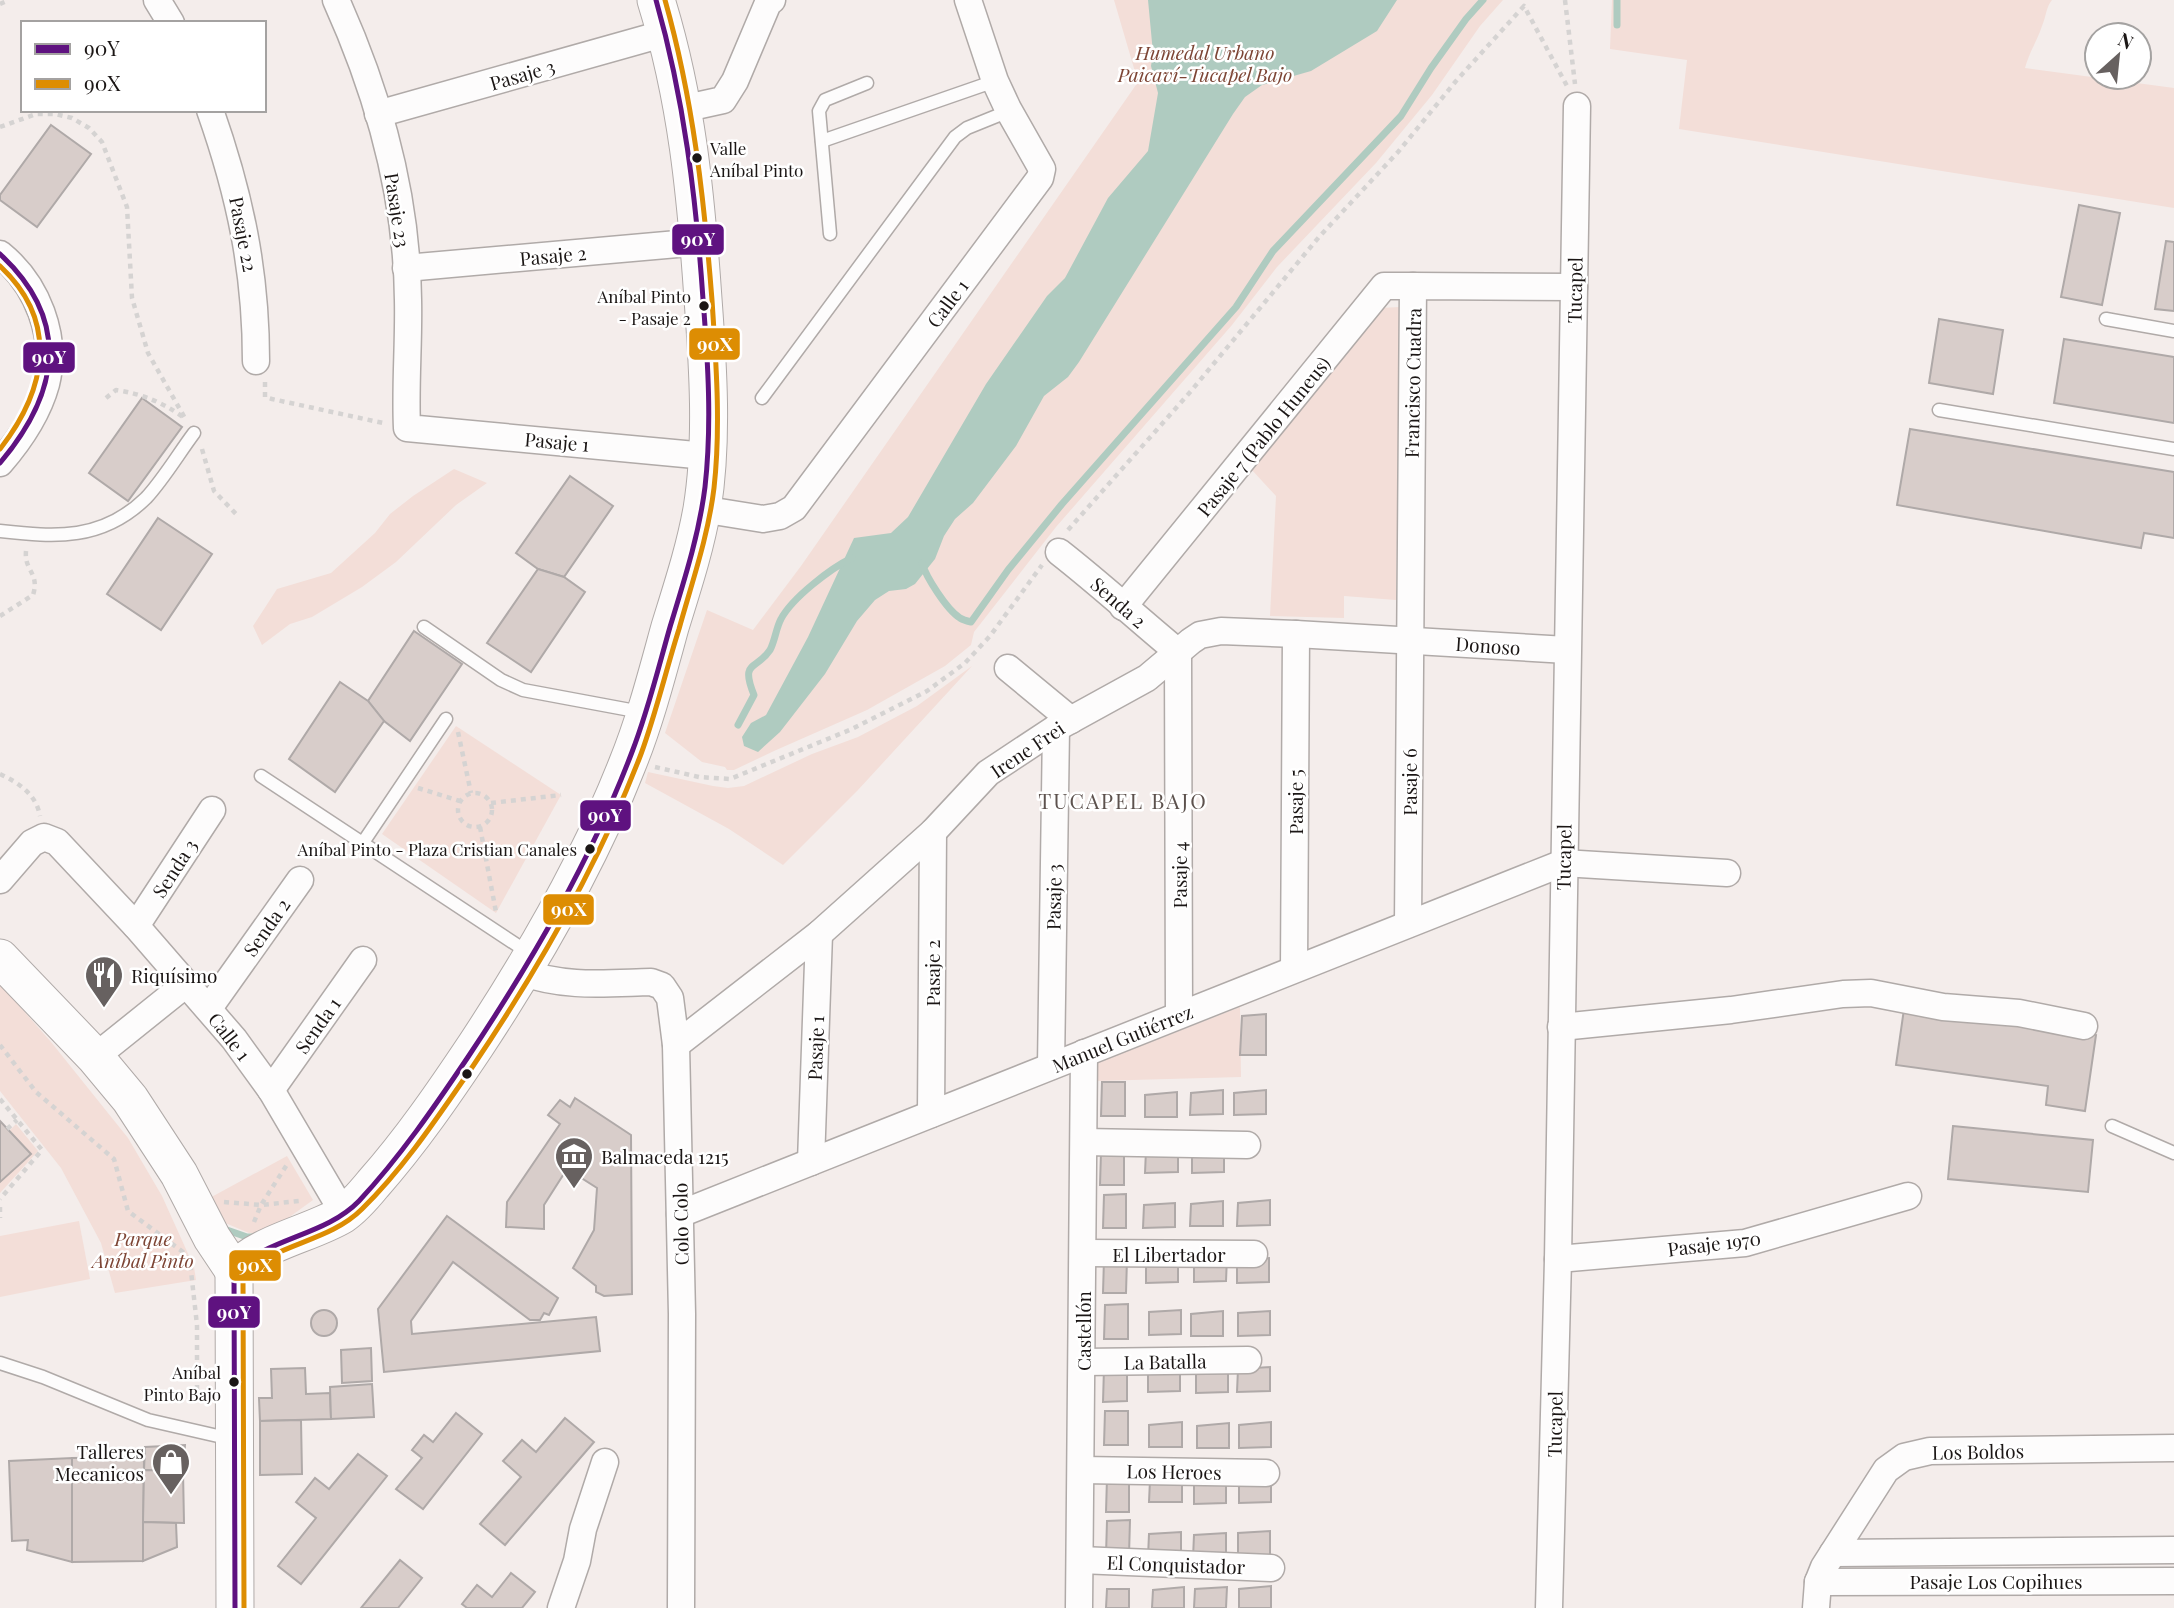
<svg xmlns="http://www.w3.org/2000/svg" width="2174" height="1608" viewBox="0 0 2174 1608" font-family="'Playfair Display',serif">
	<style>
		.green { fill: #f3ded8 }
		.water { fill: #afcbc0 }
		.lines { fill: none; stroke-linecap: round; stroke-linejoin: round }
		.stream { stroke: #afcbc0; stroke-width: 7 }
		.building { fill: #d8cdca; stroke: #afa9a8; stroke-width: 2 }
		.lane-casing { stroke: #b0aaa8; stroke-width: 15 }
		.street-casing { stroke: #b0aaa8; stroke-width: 29 }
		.secondary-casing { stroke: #b0aaa8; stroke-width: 39 }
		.path { stroke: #d5d3d2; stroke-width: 4.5; stroke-dasharray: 5 5; stroke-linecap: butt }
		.lane { stroke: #fdfcfc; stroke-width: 12 }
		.street { stroke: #fdfcfc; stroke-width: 26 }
		.secondary { stroke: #fdfcfc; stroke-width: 37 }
		.bus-1-casing { stroke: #fff; stroke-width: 10 }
		.bus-2-casing { stroke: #fff; stroke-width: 10 }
		.bus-1 { stroke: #5f1280; stroke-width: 5 }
		.bus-2 { stroke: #dd8d03; stroke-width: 5 }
		.bus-dot { fill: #1b1615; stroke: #fff; stroke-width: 2.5 }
		.labels { text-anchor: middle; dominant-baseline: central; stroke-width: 5; stroke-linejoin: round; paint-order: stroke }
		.bus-label { font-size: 17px; fill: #1b1615; stroke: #fff; text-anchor: end }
		.park-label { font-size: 19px; font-style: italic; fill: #7d4535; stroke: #fff }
		.street-label { font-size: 19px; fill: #1b1615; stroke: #fff }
		.poi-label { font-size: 19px; fill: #1b1615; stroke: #fff; text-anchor: start }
		.neighbourhood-label { font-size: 21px; letter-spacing: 2px; fill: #5d524e; stroke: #fff }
		.line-badge { stroke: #fff; stroke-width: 2.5 }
		.badge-label { font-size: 19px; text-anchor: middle; font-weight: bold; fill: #fff }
	</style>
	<rect width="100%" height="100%" fill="#f4edeb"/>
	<!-- green -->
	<g class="green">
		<path d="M1114,0H1503L1480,26L1432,95L1376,163L1277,267L1232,325L1056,527L974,632L971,645L945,666L867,710L774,751L734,770H727L725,767L702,762L665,733L707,610L753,630L801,566L1138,82Z"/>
		<path d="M1612,0H2052C2046,7 2046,17 2042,26C2037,41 2029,53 2025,68L2174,88V208L1679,129L1687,60L1610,49Z"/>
		<path d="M1400,307L1396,600L1344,596V618L1270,616L1276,496L1251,469L1380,308Z"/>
		<path d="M454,469L487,483L456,505L396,562L362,587L312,617L290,624L262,645L253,626L277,589L331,573L375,533L390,514L413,496Z"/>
		<path d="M972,666L858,790L783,865L729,829L645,783L648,772L713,786L728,788L744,786L812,754L858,737L917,706Z"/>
		<path d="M456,726L561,795L496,913L382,834Z"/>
		<path d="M0,984L51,1042L128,1138L162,1196L194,1267L196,1280L115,1293L101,1243L61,1168L0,1091Z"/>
		<path d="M1240,1007L1241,1077L1096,1081L1095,1064Z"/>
		<path d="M16,1124L38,1151L0,1193V1182L31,1154L9,1131Z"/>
		<path d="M287,1156L313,1200L266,1234L249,1233L218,1220L206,1200Z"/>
		<path d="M79,1221L90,1279L0,1297V1236Z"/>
	</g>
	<!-- water -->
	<path class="water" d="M1148,0H1397L1377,31L1311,71L1262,85L1245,97L1233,114L1079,362L1068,377L1044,396L1016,446L973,503L955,519L944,536L935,559L915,584L906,589L889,591L875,600L857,621L825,674L780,732L758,752L744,746L742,737L751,723L766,715L808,637L854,538L891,533L908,517L986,384L1047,296L1065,278L1108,198L1148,151L1158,93L1151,66L1153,53Z"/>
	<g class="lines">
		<!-- stream -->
		<g class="stream">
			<path d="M1617,25V0"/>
			<path d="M922,563C926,577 947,610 960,618C963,620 967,621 971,622L1008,570L1062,504L1236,307L1273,251L1401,116L1431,68L1466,19L1483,0"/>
			<path d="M738,725L754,695C740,660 756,671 770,650C775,641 776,628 781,619C792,598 831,568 852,558"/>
			<path d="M224,1229L247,1237H256"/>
		</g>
	</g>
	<!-- building -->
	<g class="building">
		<path d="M51,125L91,154L37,227L0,200V195Z"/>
		<path d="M2079,205L2120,213L2102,305L2061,297Z"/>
		<path d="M2166,241L2174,242V311L2155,309Z"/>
		<path d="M1939,319L2003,330L1993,394L1929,383Z"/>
		<path d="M2064,339L2174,357V423L2054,403Z"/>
		<path d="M142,398L182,427L128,501L89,473Z"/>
		<path d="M1910,429L2174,472V538L2144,533L2141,548L1897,505Z"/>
		<path d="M570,476L613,506L564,577L538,569L516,553Z"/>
		<path d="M158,518L212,554L161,630L107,594Z"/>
		<path d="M538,569L564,577L585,592L531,672L487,643Z"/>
		<path d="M414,631L462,664L410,741L384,721L368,701Z"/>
		<path d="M340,682L368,701L384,721L335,792L289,759Z"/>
		<path d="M1904,1009L2096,1035L2085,1111L2046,1105L2048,1086L1896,1065Z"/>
		<path d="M1266,1014V1055H1240L1242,1016Z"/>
		<path d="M1102,1082H1125V1116H1101Z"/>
		<path d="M1223,1090V1114L1190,1115L1191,1093Z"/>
		<path d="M1266,1090V1114L1234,1115V1093Z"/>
		<path d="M1177,1092V1117H1145V1095Z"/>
		<path d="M575,1098L631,1135L632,1294L604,1296L596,1292V1286L573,1268L594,1230L597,1188L567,1169L544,1205V1229L506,1227L507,1202L560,1124L548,1115L560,1100L570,1107Z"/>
		<path d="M0,1121L31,1154L0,1182Z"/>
		<path d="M1953,1126L2093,1140L2088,1192L1948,1179Z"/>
		<path d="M1178,1148V1172L1145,1173L1146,1150Z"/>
		<path d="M1224,1148V1172L1192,1173V1151Z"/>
		<path d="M1124,1151V1185H1100L1101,1152Z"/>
		<path d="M1126,1194V1228H1103L1104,1195Z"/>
		<path d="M1270,1200V1225L1237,1226L1238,1203Z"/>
		<path d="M1223,1201V1226H1190L1191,1204Z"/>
		<path d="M1175,1203V1227L1143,1228L1144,1205Z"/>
		<path d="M447,1216L558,1298L549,1315L544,1313L540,1320H530L453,1262L411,1321L412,1334L596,1317L600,1351L384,1372L378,1309Z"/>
		<path d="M1227,1257L1226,1281L1194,1282V1259Z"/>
		<path d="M1178,1258V1282L1146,1283V1260Z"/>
		<path d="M1269,1258V1282L1237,1283V1260Z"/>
		<path d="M1104,1259H1127L1126,1293H1103Z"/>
		<path d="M1128,1304V1339H1104L1105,1305Z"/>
		<path d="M1181,1310V1334L1149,1335V1312Z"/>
		<circle cx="324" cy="1323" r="13"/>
		<path d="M1223,1311V1336H1191V1314Z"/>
		<path d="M1270,1311V1335L1238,1336V1313Z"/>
		<path d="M371,1348L372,1381L342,1383L341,1350Z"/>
		<path d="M1127,1367V1401L1103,1402L1104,1368Z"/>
		<path d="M1180,1367V1391L1148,1392V1369Z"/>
		<path d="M1270,1367V1391L1237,1392L1238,1369Z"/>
		<path d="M305,1368L306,1394L330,1393L331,1419L260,1421L259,1398H272L271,1369Z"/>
		<path d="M1228,1368V1392L1196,1393V1370Z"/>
		<path d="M372,1384L374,1417L331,1419L330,1387Z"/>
		<path d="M1105,1411H1128V1445H1104Z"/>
		<path d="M456,1413L482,1434L423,1509L396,1489L422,1458L412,1450L424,1435L433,1442Z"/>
		<path d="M565,1418L594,1442L505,1545L480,1524L521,1477L503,1461L522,1440L536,1452Z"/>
		<path d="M301,1420L302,1474L260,1475V1421Z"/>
		<path d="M1182,1422V1447H1149V1425Z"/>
		<path d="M1271,1422V1447L1239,1448V1425Z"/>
		<path d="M1229,1423V1448H1197V1426Z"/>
		<path d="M185,1445L183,1471L144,1470L145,1447Z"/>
		<path d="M358,1454L387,1476L301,1584L278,1566L316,1518L296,1502L315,1478L329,1489Z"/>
		<path d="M144,1457L143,1561L72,1562V1458Z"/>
		<path d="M72,1458V1562L27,1550L28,1540L12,1541L9,1461Z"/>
		<path d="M144,1470L183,1471L184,1523L143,1522Z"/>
		<path d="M1129,1477V1512H1106L1107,1478Z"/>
		<path d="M1182,1477V1502H1149L1150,1480Z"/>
		<path d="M1271,1478V1502L1239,1503V1480Z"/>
		<path d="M1226,1479V1503L1194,1504V1482Z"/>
		<path d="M1130,1520L1129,1555H1106L1107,1521Z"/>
		<path d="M143,1522L176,1523L177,1547L143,1561Z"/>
		<path d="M1270,1531V1555L1238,1556V1533Z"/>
		<path d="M1181,1532V1556L1148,1557L1149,1534Z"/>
		<path d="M1226,1533V1557L1193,1558L1194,1535Z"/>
		<path d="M400,1560L422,1578L398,1608H361Z"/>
		<path d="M511,1573L535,1592L522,1608H467L462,1604L477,1585L492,1597Z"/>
		<path d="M1271,1586V1608H1239V1589Z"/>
		<path d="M1184,1587V1608H1152L1153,1590Z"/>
		<path d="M1227,1587L1226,1608H1194L1195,1589Z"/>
		<path d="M1107,1589H1129V1608H1106Z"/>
	</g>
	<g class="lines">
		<defs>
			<g id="lane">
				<path d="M822,141L995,81"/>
				<path d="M830,234L819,111L825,100L867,83"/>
				<path d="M2106,319L2174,331"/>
				<path d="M762,398L955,137L967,128L1009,111"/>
				<path d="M1939,410L2174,449"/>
				<path d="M0,531C56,537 102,541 146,498C163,480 179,453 194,433"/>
				<path d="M424,627L501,680L523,690L641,712"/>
				<path d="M261,776L529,953"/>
				<path d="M362,844L446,719"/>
				<path d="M2112,1126L2174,1153"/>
				<path d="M0,1363L43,1377L148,1420L231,1439"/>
			</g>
			<g id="street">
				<path d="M157,0L171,23"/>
				<path d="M336,0C378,93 407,197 408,300C409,343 405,385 407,428L706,456"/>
				<path d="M682,109L723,100L735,81L768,3L772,0"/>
				<path d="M210,110C240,195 256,271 256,361"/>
				<path d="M378,114L666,33"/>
				<path d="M0,254C37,284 58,336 46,384C38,413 20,440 0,463"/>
				<path d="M406,268L700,242"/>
				<path d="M701,509L763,519L780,516L794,508L1040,178L1042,169L1008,109L995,81L968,0"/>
				<path d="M1059,552C1100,584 1138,619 1178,652L1179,1015"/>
				<path d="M1123,607L1384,286H1413"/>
				<path d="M1008,668L1071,720"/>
				<path d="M0,880L32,843L44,837L57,842L136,926L234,1039L271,1090L344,1214"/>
				<path d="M1408,924L1413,286L1574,287"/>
				<path d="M136,926L212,810"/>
				<path d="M1294,969L1296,634"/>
				<path d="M522,972C564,988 608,983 651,982L662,986L670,998L676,1045L682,1314L681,1608"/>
				<path d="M209,1008L300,880"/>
				<path d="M1561,1027L1731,1010L1843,994L1871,993L1943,1007L2019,1013L2084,1026"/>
				<path d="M676,1045L819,934L933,832L988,773L1056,728L1147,678L1191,641L1200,635L1221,631L1296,634L1567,650"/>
				<path d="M95,1057L186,984"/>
				<path d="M1051,1066L1056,728"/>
				<path d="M271,1090L363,960"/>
				<path d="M931,1114L933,832"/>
				<path d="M1084,1142L1247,1145"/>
				<path d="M811,1162L819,934"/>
				<path d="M680,1214L1563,863L1727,873"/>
				<path d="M1083,1253L1254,1254"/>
				<path d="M1558,1259L1745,1243L1908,1196"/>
				<path d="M1083,1362L1248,1360"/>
				<path d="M1082,1470L1266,1473"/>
				<path d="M1833,1553L2174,1550"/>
				<path d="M1080,1560L1271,1568"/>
				<path d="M1818,1582L2174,1581"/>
				<path d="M561,1608L577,1561L583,1529L605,1462"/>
				<path d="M1079,1608L1084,1053"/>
				<path d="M1549,1608L1558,1259L1577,106"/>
				<path d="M1816,1608L1818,1582L1824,1567L1886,1470L1904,1457L1930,1451L2174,1448"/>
			</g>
			<g id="secondary">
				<path d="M0,958L95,1057L130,1099L179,1174L212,1238L234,1271"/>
				<path d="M235,1608L234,1271C258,1243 310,1234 342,1215C354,1207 364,1195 373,1184C411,1141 444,1093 476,1045C534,957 588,864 627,765C645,721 657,674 670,627C682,588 695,549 702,509C713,442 708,366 703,299C696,196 687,100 656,0"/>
			</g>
		</defs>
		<!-- lane casing -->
		<use href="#lane" class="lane-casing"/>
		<!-- street casing -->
		<use href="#street" class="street-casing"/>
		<!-- secondary casing -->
		<use href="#secondary" class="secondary-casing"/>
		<!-- path -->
		<g class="path">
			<path d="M1565,0L1575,84"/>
			<path d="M0,4L9,0"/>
			<path d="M0,127L36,114H55L72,118L89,128L102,142L127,207L132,298L148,353L186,420"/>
			<path d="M265,382V397L272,399L383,423"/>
			<path d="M106,398L116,390C142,394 162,402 183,417"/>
			<path d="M202,449L214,491L237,515"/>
			<path d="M1068,530L1191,391L1319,237L1398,152L1456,81L1524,6L1567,86"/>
			<path d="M0,616L33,595C40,573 24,571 26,551"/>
			<path d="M458,732L471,793"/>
			<path d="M655,767L699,777L730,779L852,729L927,691L965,663L990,636L1042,565"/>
			<path d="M0,774C19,783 36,794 40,816"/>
			<path d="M418,788L460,801"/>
			<circle cx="475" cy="810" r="17"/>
			<path d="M491,803L561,795"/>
			<path d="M480,827L496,912"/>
			<path d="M0,1045L36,1092L114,1159L128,1211L183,1252L190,1262L197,1325V1394H208"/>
			<path d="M0,1099L42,1150L0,1199"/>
			<path d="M7,1129L17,1120"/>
			<path d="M224,1202L261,1205L299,1201"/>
			<path d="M0,1207V1218"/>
			<path d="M254,1222L261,1205L288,1163"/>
		</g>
		<!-- lane -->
		<use href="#lane" class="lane"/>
		<!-- street -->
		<use href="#street" class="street"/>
		<!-- secondary -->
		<use href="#secondary" class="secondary"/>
		<defs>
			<g id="bus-1">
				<path d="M0,254C72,321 59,393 0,463"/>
				<path d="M235,1608L234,1271C270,1237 325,1236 359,1201C400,1157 435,1106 468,1057C532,961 591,860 632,752C648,711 658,669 670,627C684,581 699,535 705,487C712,425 708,362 703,299C696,198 684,98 656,0"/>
			</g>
			<g id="bus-2">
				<path d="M0,266C60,322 46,390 0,449"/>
				<path d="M244,1608L243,1275C277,1243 329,1242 362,1209C405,1167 439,1115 473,1066C539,968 599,864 641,754C656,713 666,670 679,629C692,582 708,537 714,488C721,426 716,362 712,300C704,198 693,99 665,0"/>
			</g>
		</defs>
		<!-- bus-1 casing -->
		<use href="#bus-1" class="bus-1-casing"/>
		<!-- bus-2 casing -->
		<use href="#bus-2" class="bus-2-casing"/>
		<!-- bus-1 -->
		<use href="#bus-1" class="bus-1"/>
		<!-- bus-2 -->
		<use href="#bus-2" class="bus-2"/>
	</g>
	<!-- icons -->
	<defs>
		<symbol id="restaurant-pin" viewBox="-11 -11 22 30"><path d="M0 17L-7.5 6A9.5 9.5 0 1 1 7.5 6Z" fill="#676160" stroke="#fff"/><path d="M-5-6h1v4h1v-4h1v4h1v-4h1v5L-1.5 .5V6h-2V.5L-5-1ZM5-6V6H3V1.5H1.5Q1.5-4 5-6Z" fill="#fff"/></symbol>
		<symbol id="museum-pin" viewBox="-11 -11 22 30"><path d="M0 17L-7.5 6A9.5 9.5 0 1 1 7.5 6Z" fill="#676160" stroke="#fff"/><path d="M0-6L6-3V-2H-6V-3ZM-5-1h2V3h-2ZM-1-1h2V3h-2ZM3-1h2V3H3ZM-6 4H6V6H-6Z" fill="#fff"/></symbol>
		<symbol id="shop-pin" viewBox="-11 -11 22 30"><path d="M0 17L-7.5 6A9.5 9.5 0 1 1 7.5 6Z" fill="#676160" stroke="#fff"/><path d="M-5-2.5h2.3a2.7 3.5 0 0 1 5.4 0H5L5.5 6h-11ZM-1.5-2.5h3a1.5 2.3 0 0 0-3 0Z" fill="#fff"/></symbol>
	</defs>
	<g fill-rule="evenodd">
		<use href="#restaurant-pin" x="82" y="953" width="44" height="60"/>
		<use href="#museum-pin" x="552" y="1134" width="44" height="60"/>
		<use href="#shop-pin" x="149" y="1440" width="44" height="60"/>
	</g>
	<!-- markers -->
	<g class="bus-dot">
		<circle cx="697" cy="158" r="6"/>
		<circle cx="704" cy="306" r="6"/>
		<circle cx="590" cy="849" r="6"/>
		<circle cx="467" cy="1074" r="6"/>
		<circle cx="234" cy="1382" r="6"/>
	</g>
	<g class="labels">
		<!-- bus labels -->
		<g class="bus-label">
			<text x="710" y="148" text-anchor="start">Valle<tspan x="710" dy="22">Aníbal Pinto</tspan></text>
			<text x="691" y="296">Aníbal Pinto<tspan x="691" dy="22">- Pasaje 2</tspan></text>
			<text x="577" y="849">Aníbal Pinto - Plaza Cristian Canales</text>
			<text x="221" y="1372">Aníbal<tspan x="221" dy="22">Pinto Bajo</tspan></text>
		</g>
		<!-- park labels -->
		<g class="park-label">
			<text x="1205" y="52">Humedal Urbano<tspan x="1205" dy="22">Paicaví-Tucapel Bajo</tspan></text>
			<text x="143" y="1238">Parque<tspan x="143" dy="22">Aníbal Pinto</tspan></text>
		</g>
		<!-- street labels -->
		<g class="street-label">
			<text transform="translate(522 74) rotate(-16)">Pasaje 3</text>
			<text transform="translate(398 210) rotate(81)">Pasaje 23</text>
			<text transform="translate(244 234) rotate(79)">Pasaje 22</text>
			<text transform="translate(553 255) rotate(-5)">Pasaje 2</text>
			<text transform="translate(1574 290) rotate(-89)">Tucapel</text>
			<text transform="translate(947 303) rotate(-53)">Calle 1</text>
			<text transform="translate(1412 383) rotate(-89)">Francisco Cuadra</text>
			<text transform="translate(1263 436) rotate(-51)">Pasaje 7 (Pablo Huneus)</text>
			<text transform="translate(557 441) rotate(5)">Pasaje 1</text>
			<text transform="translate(1119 602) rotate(41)">Senda 2</text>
			<text transform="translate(1488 645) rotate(4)">Donoso</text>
			<text transform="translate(1027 749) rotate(-34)">Irene Frei</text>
			<text transform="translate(1409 782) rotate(-90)">Pasaje 6</text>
			<text transform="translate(1295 802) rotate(-90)">Pasaje 5</text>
			<text transform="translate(1563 857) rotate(-89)">Tucapel</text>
			<text transform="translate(174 868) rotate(-57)">Senda 3</text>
			<text transform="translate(1179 875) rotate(-90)">Pasaje 4</text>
			<text transform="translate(1053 897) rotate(-89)">Pasaje 3</text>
			<text transform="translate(266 927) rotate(-55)">Senda 2</text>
			<text transform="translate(932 973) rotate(-90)">Pasaje 2</text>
			<text transform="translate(317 1025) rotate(-55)">Senda 1</text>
			<text transform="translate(230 1036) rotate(52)">Calle 1</text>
			<text transform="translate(1122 1038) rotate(-22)">Manuel Gutiérrez</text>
			<text transform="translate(815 1048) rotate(-88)">Pasaje 1</text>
			<text transform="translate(680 1224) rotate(-91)">Colo Colo</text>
			<text transform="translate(1714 1243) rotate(-7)">Pasaje 1970</text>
			<text x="1169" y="1254">El Libertador</text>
			<text transform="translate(1083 1331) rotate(-90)">Castellón</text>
			<text transform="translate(1165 1361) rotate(-1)">La Batalla</text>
			<text transform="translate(1554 1424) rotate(-89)">Tucapel</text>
			<text transform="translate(1978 1451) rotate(-1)">Los Boldos</text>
			<text transform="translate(1174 1471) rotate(1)">Los Heroes</text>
			<text transform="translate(1176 1564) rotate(2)">El Conquistador</text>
			<text x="1996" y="1581">Pasaje Los Copihues</text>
		</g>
		<!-- poi labels -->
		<g class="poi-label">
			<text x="131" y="975">Riquísimo</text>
			<text x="601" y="1156">Balmaceda 1215</text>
			<text x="144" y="1451" text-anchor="end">Talleres<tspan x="144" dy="22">Mecanicos</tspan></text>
		</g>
		<!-- neighbourhood labels -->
		<g class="neighbourhood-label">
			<text x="1123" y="800">TUCAPEL BAJO</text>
		</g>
	</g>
	<g class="line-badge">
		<rect x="671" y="223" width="54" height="33" rx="7" fill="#5f1280"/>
		<rect x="688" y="327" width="53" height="34" rx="7" fill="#dd8d03"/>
		<rect x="22" y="341" width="54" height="33" rx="7" fill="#5f1280"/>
		<rect x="579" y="799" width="53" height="33" rx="7" fill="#5f1280"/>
		<rect x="542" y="893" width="53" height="33" rx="7" fill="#dd8d03"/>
		<rect x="228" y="1249" width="54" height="33" rx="7" fill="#dd8d03"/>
		<rect x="207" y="1295" width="54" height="34" rx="7" fill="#5f1280"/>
	</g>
	<g class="badge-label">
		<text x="698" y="246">90Y</text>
		<text x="715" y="351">90X</text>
		<text x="49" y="364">90Y</text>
		<text x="605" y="822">90Y</text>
		<text x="569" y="916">90X</text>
		<text x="255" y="1272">90X</text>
		<text x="234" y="1319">90Y</text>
	</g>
	<!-- legend -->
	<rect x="21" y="21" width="245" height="91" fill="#ffffff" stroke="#a4a2a1" stroke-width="2"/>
	<rect x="35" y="44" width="35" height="10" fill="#5f1280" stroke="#a4a2a1" stroke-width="2"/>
	<text x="84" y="56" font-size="21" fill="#1b1615">90Y</text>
	<rect x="35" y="79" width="35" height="10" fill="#dd8d03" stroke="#a4a2a1" stroke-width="2"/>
	<text x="84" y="91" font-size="21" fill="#1b1615">90X</text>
	<!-- north arrow -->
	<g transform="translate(2118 56) rotate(27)"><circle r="33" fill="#ffffff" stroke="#a4a2a1" stroke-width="2"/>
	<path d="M0-5L12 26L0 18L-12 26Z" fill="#676160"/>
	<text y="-10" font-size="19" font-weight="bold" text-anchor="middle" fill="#1b1615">N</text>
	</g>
</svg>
